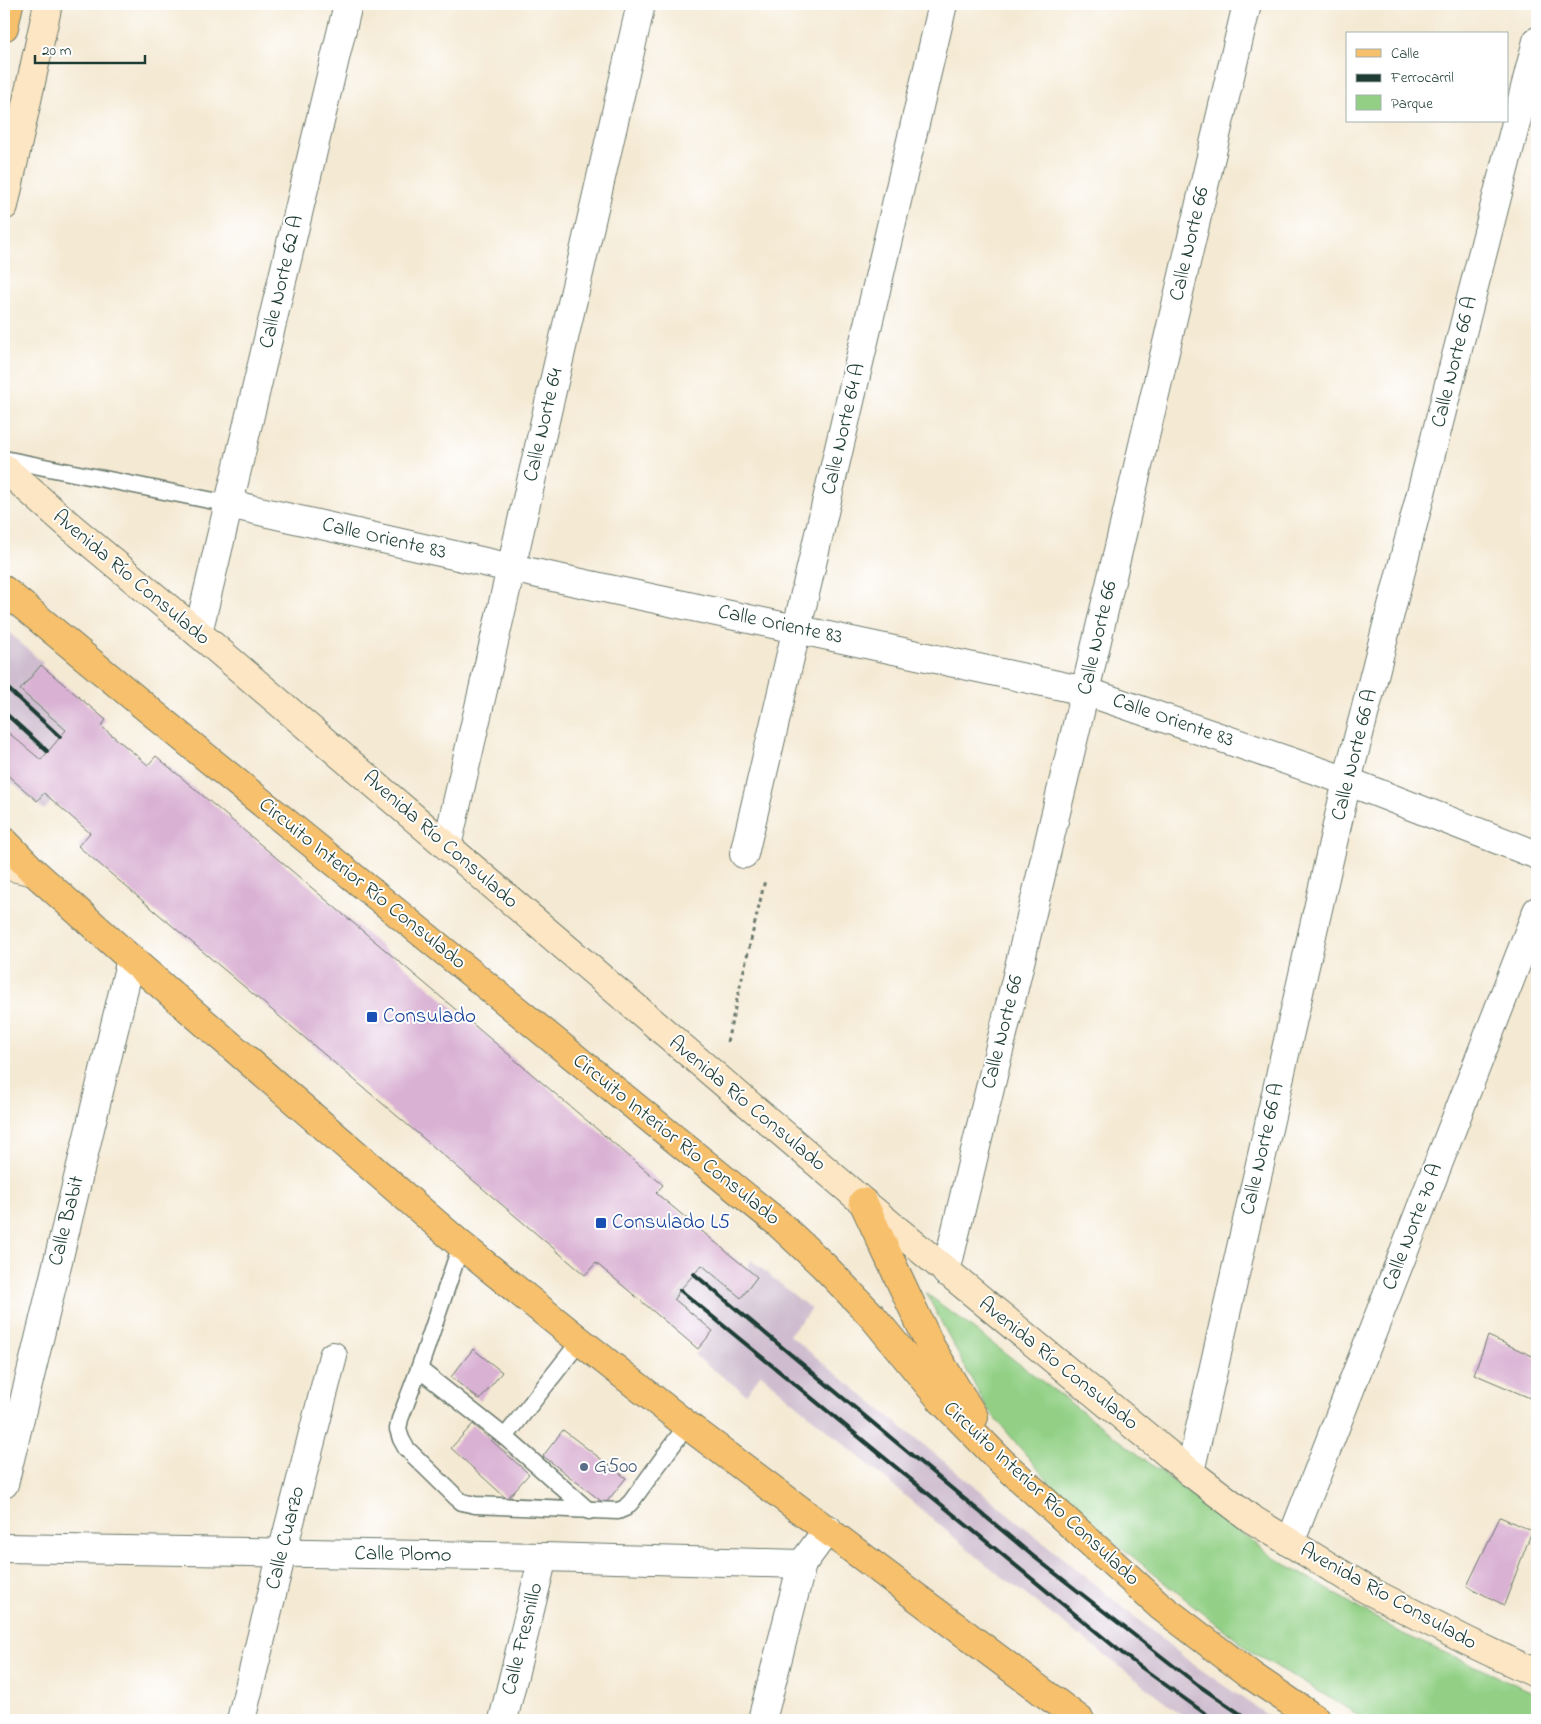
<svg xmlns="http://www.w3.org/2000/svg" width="1541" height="1724" viewBox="0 0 1541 1724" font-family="'Indie Flower',sans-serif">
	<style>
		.industrial { fill: #cfbdcf }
		.green { fill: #93d086; stroke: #59865d }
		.building { fill: #d9b1d3 }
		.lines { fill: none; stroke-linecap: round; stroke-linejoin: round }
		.lane-casing { stroke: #6a796c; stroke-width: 19 }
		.street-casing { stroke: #6a796c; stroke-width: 30 }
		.secondary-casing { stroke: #6a796c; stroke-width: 30 }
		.primary-casing { stroke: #6a796c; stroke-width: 30 }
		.highway-casing { stroke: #6a796c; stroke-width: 30 }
		.path { stroke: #6a796c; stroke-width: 3; stroke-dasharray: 4 4; stroke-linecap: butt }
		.lane { stroke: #fff; stroke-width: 16 }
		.street { stroke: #fff; stroke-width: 28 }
		.secondary { stroke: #fce6c4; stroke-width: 28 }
		.primary { stroke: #f7c06c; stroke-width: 28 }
		.highway { stroke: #f7c06c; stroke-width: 28 }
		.rail { stroke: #1f3d34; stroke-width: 4 }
		.transit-dot { fill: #1a4fb4; stroke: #fff; stroke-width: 2 }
		.service-dot { fill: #5c6f8a; stroke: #fff; stroke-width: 2 }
		.labels { text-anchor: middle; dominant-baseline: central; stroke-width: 4; stroke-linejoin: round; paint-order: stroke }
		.street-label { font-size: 21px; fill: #1f3d34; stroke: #fff }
		.transit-label { font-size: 21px; fill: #164399; stroke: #fff; text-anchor: start }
		.service-label { font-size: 21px; fill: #4e5e75; stroke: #fff; text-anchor: start }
	</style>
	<rect width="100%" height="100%" fill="#fff"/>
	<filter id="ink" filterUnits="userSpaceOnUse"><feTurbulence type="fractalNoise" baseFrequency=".02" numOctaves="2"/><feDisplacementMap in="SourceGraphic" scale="10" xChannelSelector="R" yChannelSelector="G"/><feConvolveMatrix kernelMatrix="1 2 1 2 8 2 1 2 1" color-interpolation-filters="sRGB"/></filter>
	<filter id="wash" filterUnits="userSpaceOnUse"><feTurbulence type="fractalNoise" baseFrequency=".0096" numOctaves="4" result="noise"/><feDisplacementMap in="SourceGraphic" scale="20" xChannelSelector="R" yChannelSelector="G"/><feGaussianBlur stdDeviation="1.12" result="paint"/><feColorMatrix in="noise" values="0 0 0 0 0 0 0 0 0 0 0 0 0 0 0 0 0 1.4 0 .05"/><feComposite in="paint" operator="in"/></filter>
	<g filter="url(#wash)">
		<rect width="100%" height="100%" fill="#f4e9d3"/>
		<!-- industrial -->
		<g class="industrial">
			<path d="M4,628L43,663L20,690L66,730L41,760L4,729Z"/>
			<path d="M4,772L37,800L44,793L52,801L44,810L4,776Z"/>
			<path d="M751,1260L811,1309L789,1335L1190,1662L1274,1720H1189L987,1565L761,1374L746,1394L694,1355L713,1331L674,1299L702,1265L741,1297L757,1278L746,1268Z"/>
		</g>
		<!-- green -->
		<path class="green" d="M926,1293L1273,1557L1403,1634L1537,1694V1720H1367L1252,1652L1068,1505L986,1407Z"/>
		<g id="blocks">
			<!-- building -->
			<g class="building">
				<path d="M41,665L106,720L101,726L148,765L156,756L663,1185L656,1193L757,1277L741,1298L702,1265L680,1290L674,1299L713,1331L698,1349L596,1263L585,1275L78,846L90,833L44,793L37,801L4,772V729L41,760L66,730L20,690Z"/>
				<path d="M1488,1336L1537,1358V1401L1474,1374Z"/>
				<path d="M473,1349L502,1372L480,1400L451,1377Z"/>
				<path d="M473,1424L529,1474L507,1499L451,1448Z"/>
				<path d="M563,1430L626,1478L605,1504L543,1456Z"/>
				<path d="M1500,1517L1532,1531L1504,1605L1467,1586Z"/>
			</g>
		</g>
	</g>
	<g filter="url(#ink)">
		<use href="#blocks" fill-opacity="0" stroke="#6a796c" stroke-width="1"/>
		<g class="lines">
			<defs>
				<g id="lane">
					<path d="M4,459L229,504"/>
					<path d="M461,1245L419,1369L400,1419L398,1429L401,1439L406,1448L457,1498L462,1502L475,1505L618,1511L625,1508L631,1502L687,1425"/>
					<path d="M419,1369L505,1437L589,1511"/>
					<path d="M505,1437L580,1341"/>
				</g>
				<g id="street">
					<path d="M229,504L511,568L1085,691L1347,781L1537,855"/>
					<path d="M198,633L348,4"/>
					<path d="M447,846L641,4"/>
					<path d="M744,854L943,4"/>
					<path d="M946,1272L1085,691L1247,4"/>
					<path d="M1190,1472L1347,781L1537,41"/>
					<path d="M4,1484L131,959"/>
					<path d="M1290,1543L1537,911"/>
					<path d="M4,1548L543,1557L802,1564"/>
					<path d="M241,1720L282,1553L333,1356"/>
					<path d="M503,1720L543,1557"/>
					<path d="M762,1720L802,1564L828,1529"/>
				</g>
				<g id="secondary">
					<path d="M4,206L48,4"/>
					<path d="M4,468L70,526L198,633L863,1202L1190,1472L1250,1518L1366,1589L1465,1640L1537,1674"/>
					<path d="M4,865L34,872"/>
				</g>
				<path id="primary" d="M4,27L9,4"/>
				<g id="highway">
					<path d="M4,590L207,758L778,1223L824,1266L873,1317L942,1401L1001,1461L1160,1606L1252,1676L1317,1720"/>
					<path d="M4,841L34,872L131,959L461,1245L580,1341L687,1425L1080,1720"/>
					<path d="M863,1202L931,1347L974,1417"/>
				</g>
			</defs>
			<!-- lane casing -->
			<use href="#lane" class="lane-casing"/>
			<!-- street casing -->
			<use href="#street" class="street-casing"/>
			<!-- secondary casing -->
			<use href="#secondary" class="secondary-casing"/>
			<!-- primary casing -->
			<use href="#primary" class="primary-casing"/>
			<!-- highway casing -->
			<use href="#highway" class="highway-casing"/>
			<!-- path -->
			<path class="path" d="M727,1042L765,880"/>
			<!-- lane -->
			<use href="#lane" class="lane"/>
			<!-- street -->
			<use href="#street" class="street"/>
			<!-- secondary -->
			<use href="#secondary" class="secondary"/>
			<!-- primary -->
			<use href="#primary" class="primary"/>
			<!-- highway -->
			<use href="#highway" class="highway"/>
			<!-- rail -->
			<g class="rail">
				<path d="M4,685L60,737"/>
				<path d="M4,712L47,751"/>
				<path d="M694,1274L1033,1556L1198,1685L1249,1720"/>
				<path d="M680,1290L1127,1657L1214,1720"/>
			</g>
		</g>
	</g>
	<!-- markers -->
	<g class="transit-dot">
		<rect x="366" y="1011" width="12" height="12" rx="2.5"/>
		<rect x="595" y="1217" width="12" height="12" rx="2.5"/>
	</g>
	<circle class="service-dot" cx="584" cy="1467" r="5"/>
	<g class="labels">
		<!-- street labels -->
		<g class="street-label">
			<text transform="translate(1190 244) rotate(-77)">Calle Norte 66</text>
			<text transform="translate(282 282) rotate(-77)">Calle Norte 62 A</text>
			<text transform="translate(1455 362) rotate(-76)">Calle Norte 66 A</text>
			<text transform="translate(544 425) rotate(-77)">Calle Norte 64</text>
			<text transform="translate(844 429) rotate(-77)">Calle Norte 64 A</text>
			<text transform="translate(384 539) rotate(13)">Calle Oriente 83</text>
			<text transform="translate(131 578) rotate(40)">Avenida Río Consulado</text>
			<text transform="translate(780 625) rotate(12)">Calle Oriente 83</text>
			<text transform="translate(1098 638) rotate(-77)">Calle Norte 66</text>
			<text transform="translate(1173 721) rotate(19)">Calle Oriente 83</text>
			<text transform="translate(1355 755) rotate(-76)">Calle Norte 66 A</text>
			<text transform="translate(440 840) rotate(41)">Avenida Río Consulado</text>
			<text transform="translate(362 884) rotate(39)">Circuito Interior Río Consulado</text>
			<text transform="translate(1003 1032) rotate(-76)">Calle Norte 66</text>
			<text transform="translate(747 1104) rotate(40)">Avenida Río Consulado</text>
			<text transform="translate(676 1140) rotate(39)">Circuito Interior Río Consulado</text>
			<text transform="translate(1263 1149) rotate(-77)">Calle Norte 66 A</text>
			<text transform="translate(67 1221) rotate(-76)">Calle Babit</text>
			<text transform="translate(1413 1227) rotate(-69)">Calle Norte 70 A</text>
			<text transform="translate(1058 1364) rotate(39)">Avenida Río Consulado</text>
			<text transform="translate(1041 1494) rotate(43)">Circuito Interior Río Consulado</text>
			<text transform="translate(286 1538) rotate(-76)">Calle Cuarzo</text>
			<text transform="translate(403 1555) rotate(1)">Calle Plomo</text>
			<text transform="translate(1388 1597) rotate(29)">Avenida Río Consulado</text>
			<text transform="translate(523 1639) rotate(-76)">Calle Fresnillo</text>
		</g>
		<!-- transit labels -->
		<g class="transit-label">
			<text x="383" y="1017">Consulado</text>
			<text x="612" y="1223">Consulado L5</text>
		</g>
		<!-- service labels -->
		<g class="service-label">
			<text x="594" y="1467">G500</text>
		</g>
	</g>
	<!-- margin -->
	<rect width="1541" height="1724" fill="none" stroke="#fff" stroke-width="20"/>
	<!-- legend -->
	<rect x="1346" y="32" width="162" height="90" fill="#ffffff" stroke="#a5b1ae"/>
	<rect x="1356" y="49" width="25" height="8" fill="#f7c06c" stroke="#a5b1ae"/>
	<text x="1391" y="58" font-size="15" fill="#1f3d34">Calle</text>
	<rect x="1356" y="74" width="25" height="8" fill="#1f3d34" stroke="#a5b1ae"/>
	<text x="1391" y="82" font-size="15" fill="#1f3d34">Ferrocarril</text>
	<rect x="1356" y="95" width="25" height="15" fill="#93d086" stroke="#a5b1ae"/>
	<text x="1391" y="108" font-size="15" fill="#1f3d34">Parque</text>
	<!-- scale -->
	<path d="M35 55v8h110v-8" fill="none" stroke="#1f3d34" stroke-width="2.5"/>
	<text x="42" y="55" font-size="15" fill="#1f3d34" stroke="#ffffff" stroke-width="4" paint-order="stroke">20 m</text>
</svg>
